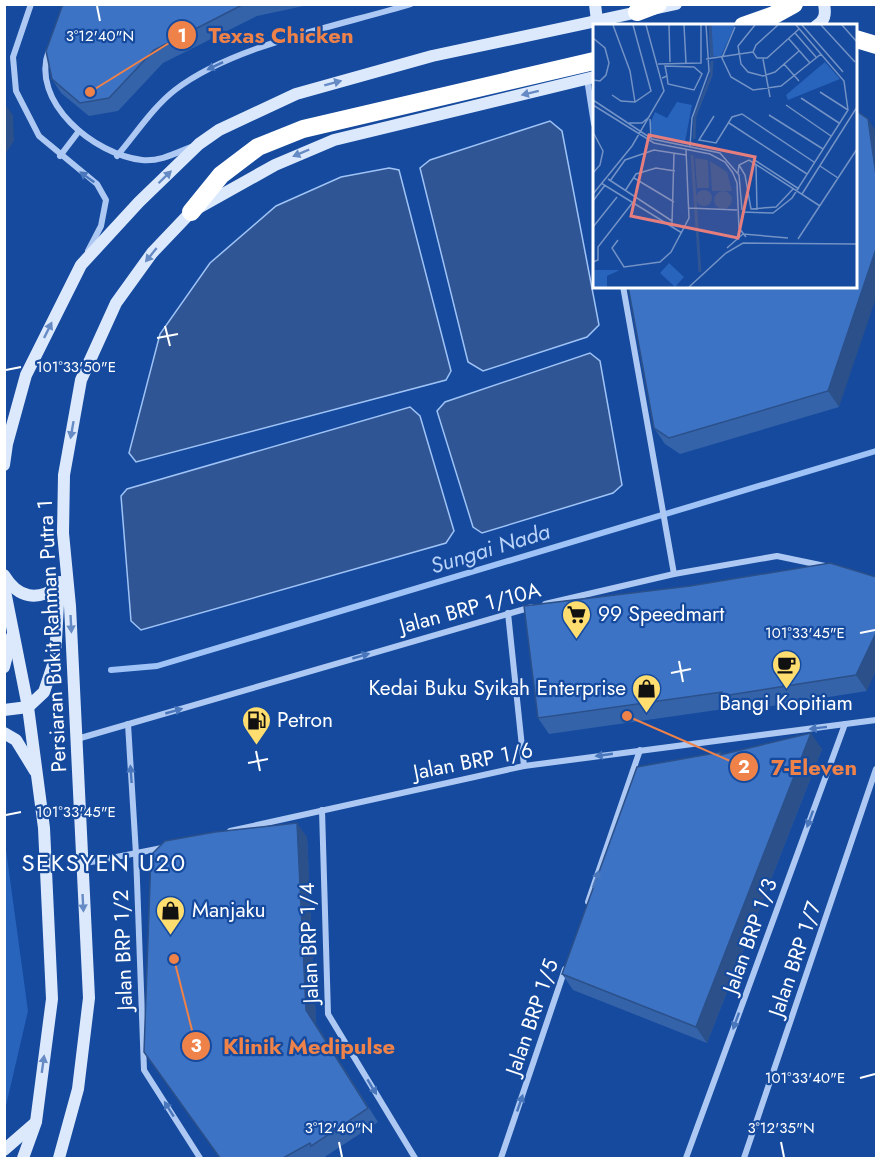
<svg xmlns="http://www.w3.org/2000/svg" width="881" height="1163" viewBox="0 0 881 1163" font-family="Jost,sans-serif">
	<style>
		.green { fill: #2863bc }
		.water { fill: #2f5594; stroke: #9fc3f6; stroke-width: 1.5 }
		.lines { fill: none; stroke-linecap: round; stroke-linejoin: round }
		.stream { stroke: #9fc3f6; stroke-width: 6 }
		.street { stroke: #adc9f3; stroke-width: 6 }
		.secondary { stroke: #dce9fd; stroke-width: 12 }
		.highway { stroke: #fff; stroke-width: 18 }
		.wall { fill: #3463a9 }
		.shaded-wall { fill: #2b508a }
		.building { fill: #3d73c5; stroke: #2b508a; stroke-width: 1.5 }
		.oneway { fill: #4a76bc }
		.oneway2 { fill: #658ac4 }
		.ticks { fill: none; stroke: #fff; stroke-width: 2 }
		.labels { text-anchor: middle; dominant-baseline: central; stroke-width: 4.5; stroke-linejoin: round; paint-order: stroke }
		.street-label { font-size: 21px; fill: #fff; stroke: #154a9e }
		.poi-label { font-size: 21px; fill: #fff; stroke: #154a9e; text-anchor: start }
		.water-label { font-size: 22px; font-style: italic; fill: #b9d3fa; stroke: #154a9e }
		.quarter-label { font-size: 24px; letter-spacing: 1.5px; fill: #fff; stroke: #154a9e }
		.inset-river { fill: none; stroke: #2f5594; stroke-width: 3 }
		.inset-road { fill: none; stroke: #7392c5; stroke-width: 1.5 }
		.view { fill: #e67e7e; fill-opacity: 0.15; stroke: #e67e7e; stroke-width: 3 }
		.inset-edge { fill: none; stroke: #fff; stroke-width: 3 }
		.ticks-label { font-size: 15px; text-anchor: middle; fill: #fff; stroke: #154a9e; stroke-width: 4.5; stroke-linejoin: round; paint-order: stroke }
		.leader { fill: none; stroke: #ee8249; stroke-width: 2 }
		.callout-dot { fill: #ee8249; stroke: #154a9e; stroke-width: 2 }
		.mark-label { font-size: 18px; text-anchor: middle; font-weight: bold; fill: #fff }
		.callout-label { font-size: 22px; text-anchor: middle; font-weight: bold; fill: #ee8249; stroke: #154a9e; stroke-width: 4.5; stroke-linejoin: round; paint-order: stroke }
	</style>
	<rect width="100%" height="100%" fill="#154a9e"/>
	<!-- green -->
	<path class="green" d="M4,835L28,1011L5,1110H4Z"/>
	<!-- water -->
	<g class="water">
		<path d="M550,121L562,131L599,325L587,337L483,371L468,362L420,168L430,160Z"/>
		<path d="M389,168L399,170L451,371L446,380L136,462L129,453L160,334L210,263L276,206L341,177Z"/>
		<path d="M590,353L600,361L622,485L613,493L482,533L473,527L437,411L445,402Z"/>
		<path d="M410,407L420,416L454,531L446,543L141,630L131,621L121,496L127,489Z"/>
	</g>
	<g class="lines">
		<!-- stream -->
		<path class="stream" d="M111,670L157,666L876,451"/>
		<!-- street -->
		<g class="street">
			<path d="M31,4L13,57L16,91L39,136L97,184L106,200L101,226L88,251"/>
			<path d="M49,50C29,102 95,155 142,160C159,162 176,153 191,147"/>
			<path d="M587,79L594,124"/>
			<path d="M60,156L79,131"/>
			<path d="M117,156C135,135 153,107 175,90C233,45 339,26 411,4"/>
			<path d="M623,286L674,574"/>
			<path d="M545,604L674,574L777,556L825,566"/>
			<path d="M508,613L524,766"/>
			<path d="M128,724L136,854L144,1070L200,1158"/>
			<path d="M77,739L532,607"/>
			<path d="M322,810L328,1014L415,1158"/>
			<path d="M230,831L524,766L876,720"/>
			<path d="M81,864L162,848"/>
			<path d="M588,902L640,750"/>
			<path d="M501,1158L565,969"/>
			<path d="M686,1158L845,724"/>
			<path d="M744,1158L876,769"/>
		</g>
		<!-- secondary -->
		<g class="secondary">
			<path d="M595,4L597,21"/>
			<path d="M816,26C825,21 826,14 824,4"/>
			<path d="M4,465L7,444L26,375L81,265L139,202L199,144L219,130L296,94L432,56L676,4"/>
			<path d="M4,575C18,598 37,602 59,586L60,582"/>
			<path d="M4,586L28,707L44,828L52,999L36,1122L23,1158"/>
			<path d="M4,667L12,636"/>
			<path d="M28,707L44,692L55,659L59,586"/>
			<path d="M4,710L28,707"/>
			<path d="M4,733L16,740L35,771"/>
			<path d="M4,1150L35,1123"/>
			<path d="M59,1158L78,1089L89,998L70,606L63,533L64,475L81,380L116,303L152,253L191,212L275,165L334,140L594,77"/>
		</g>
		<!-- highway -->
		<g class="highway">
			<path d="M637,12L658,4"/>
			<path d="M743,26L774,15L794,4"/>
			<path d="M856,39L876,45"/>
			<path d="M191,212L221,175L258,147L303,129L594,61"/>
		</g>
	</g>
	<!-- wall -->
	<g class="wall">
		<path d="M63,4H313L257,16L163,63L118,111L89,116L61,93L52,79Z"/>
		<path d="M855,286L839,407L680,454L665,444L654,428Z"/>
		<path d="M830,563L867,691L734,712L731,708L549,734L538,718L690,586Z"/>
		<path d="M822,749L707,1043L573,990L562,974L721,752L722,754Z"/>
		<path d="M307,837L316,1024L378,1122L323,1158H320L319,1157L317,1158H220Z"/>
	</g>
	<!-- shaded-wall -->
	<g class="shaded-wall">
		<path d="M4,103L13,115L14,141L4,156Z"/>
		<path d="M868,119L876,131V175Z"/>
		<path d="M876,249V298L839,407L828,391Z"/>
		<path d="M876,633V671L867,691L856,675Z"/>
		<path d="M811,733L822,749L707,1043L696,1027Z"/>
		<path d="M297,823L307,837L316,1024L378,1122L306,1010Z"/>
	</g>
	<!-- building -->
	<g class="building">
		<path d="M63,4H244L154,50L109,98L80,103L52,79L46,51Z"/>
		<path d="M855,110L868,119L876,175V249L828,391L669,438L654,428L628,286H855Z"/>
		<path d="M830,563L876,577V633L856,675L723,696L722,692L538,718L524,606L690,586Z"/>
		<path d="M811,733L696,1027L562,974L637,767L721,752L720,755Z"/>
		<path d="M297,823L306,1010L368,1108L311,1146L310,1143L283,1158H220L144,1052L151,855L165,841L215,832Z"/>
	</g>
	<!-- one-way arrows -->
	<defs><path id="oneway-solid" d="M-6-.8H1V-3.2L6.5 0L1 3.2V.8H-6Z" transform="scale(1.5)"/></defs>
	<g class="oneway">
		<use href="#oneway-solid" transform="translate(215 66) rotate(154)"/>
		<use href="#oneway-solid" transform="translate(87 177) rotate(-144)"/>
		<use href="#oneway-solid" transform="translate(361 656) rotate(-16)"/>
		<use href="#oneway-solid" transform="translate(174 711) rotate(-16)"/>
		<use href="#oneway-solid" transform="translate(818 728) rotate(173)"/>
		<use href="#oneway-solid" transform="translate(604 755) rotate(172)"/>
		<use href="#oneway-solid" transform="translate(131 774) rotate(-94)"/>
		<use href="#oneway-solid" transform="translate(810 819) rotate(110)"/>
		<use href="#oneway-solid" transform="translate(596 879) rotate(-71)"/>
		<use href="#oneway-solid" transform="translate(736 1021) rotate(110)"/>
		<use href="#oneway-solid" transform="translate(372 1087) rotate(59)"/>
		<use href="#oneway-solid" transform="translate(520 1103) rotate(-71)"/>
		<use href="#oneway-solid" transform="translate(169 1109) rotate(-122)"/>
	</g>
	<g class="oneway2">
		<use href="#oneway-solid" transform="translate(333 83) rotate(-15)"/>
		<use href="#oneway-solid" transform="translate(530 93) rotate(166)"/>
		<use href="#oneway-solid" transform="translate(301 153) rotate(157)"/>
		<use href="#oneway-solid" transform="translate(165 177) rotate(-44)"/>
		<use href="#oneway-solid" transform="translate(151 255) rotate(129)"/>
		<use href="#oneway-solid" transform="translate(48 330) rotate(-64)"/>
		<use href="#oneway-solid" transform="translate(72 430) rotate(100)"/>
		<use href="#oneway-solid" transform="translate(71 624) rotate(87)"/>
		<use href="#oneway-solid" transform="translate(83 903) rotate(87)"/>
		<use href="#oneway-solid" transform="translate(43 1064) rotate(-82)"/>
	</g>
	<!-- ticks -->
	<path class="ticks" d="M97,6L100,21M165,326L170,346M157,338L178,334M6,370L21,367M860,633L875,630M679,661L683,682M671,673L691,669M256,751L260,771M248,763L268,759M6,815L21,812M860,1078L875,1074M339,1142L342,1157M781,1142L784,1157"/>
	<!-- icons -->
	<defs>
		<symbol id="supermarket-pin" viewBox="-11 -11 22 30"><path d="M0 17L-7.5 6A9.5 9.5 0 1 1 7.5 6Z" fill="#ffdd6f" stroke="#154a9e"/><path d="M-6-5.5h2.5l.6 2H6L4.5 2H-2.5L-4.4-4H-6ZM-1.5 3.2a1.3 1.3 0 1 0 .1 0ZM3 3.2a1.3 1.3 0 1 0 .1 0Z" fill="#111"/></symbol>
		<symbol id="cafe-pin" viewBox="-11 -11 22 30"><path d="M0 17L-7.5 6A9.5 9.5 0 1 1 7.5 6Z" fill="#ffdd6f" stroke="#154a9e"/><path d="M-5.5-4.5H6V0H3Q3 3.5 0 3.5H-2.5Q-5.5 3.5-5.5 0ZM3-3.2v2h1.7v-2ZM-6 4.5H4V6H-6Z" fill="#111"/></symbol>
		<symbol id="shop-pin" viewBox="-11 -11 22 30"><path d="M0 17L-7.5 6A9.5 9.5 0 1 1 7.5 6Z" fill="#ffdd6f" stroke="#154a9e"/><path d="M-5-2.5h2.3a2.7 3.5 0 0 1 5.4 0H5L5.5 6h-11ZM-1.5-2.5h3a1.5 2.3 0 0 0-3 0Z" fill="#111"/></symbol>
		<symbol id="fuel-pin" viewBox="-11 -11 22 30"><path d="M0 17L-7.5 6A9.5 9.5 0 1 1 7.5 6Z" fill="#ffdd6f" stroke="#154a9e"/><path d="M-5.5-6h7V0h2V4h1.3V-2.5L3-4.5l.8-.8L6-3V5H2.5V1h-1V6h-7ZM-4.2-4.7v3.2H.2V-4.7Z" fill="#111"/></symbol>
	</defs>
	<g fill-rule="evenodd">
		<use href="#supermarket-pin" x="560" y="598" width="33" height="45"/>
		<use href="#cafe-pin" x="770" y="648" width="33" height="45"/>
		<use href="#shop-pin" x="630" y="672" width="33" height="45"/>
		<use href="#fuel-pin" x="240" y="704" width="33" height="45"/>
		<use href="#shop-pin" x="154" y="894" width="33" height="45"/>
	</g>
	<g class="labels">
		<!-- street labels -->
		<g class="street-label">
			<text transform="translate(470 608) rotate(-15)">Jalan BRP 1/10A</text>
			<text transform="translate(52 636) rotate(-93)">Persiaran Bukit Rahman Putra 1</text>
			<text transform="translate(473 761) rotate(-11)">Jalan BRP 1/6</text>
			<text transform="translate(750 936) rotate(-70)">Jalan BRP 1/3</text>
			<text transform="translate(309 943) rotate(-92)">Jalan BRP 1/4</text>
			<text transform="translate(123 950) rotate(-92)">Jalan BRP 1/2</text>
			<text transform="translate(795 959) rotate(-71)">Jalan BRP 1/7</text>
			<text transform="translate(532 1017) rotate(-71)">Jalan BRP 1/5</text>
		</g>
		<!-- poi labels -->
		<g class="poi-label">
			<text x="598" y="614">99 Speedmart</text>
			<text x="626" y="688" text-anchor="end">Kedai Buku Syikah Enterprise</text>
			<text x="786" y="703" text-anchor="middle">Bangi Kopitiam</text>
			<text x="277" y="720">Petron</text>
			<text x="192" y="910">Manjaku</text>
		</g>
		<!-- water labels -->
		<g class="water-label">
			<text transform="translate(490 548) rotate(-17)">Sungai Nada</text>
		</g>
		<!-- quarter labels -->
		<g class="quarter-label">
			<text x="104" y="862">SEKSYEN U20</text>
		</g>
	</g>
	<!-- overview -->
	<g transform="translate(593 24)">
		<rect width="264" height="264" fill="#154a9e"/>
		<path d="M116,1H142L128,32L117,33ZM232,38L247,55L195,76L193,71ZM84,78L99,81L92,118L60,112L57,100L62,88L74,94ZM76,239L91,253L82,263L67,249ZM0,246H27L14,252V263H0Z" fill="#2863bc"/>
		<path d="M102,134L115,136L116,164H104ZM117,137L134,148L139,167H119ZM103 174a8 8 0 1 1 16 0a8 8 0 1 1-16 0ZM121 176a9 9 0 1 1 18 0a9 9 0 1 1-18 0Z" fill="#2f5594"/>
		<path class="inset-river" d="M117,1L119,33M101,115L102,92L118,52L119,37M99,131L107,248"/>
		<path class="inset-road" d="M20,1L37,47L42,78M76,1L77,38M91,1L93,39M162,1L145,22L148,40L155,48L170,52L182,48L206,27M185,1L163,21L160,28L164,34H174L206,5M209,1L250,48M228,1L262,38M249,1L264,18M142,3L129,34L138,53L160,66L188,62L228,30M202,9L223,33M0,14L12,24L16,39L13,51L7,57L0,56M196,15L217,39M113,35L160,28M170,35L177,73M65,40L108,39V1M191,40L206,57M69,54L74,52L72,42L101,43L109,50L101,66L75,60L74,52M227,68L255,86M19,71L28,77L42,78L58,67L40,1M208,74L246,99M0,76L59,115L127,129L146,151L149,186M0,81L61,119L117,130L132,138L140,149M193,81L238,112M176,91L230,125M121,92L106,116L123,119L139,93L149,90L221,138M57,95L58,114M36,99H49L55,94M136,99L214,150M0,108L10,127L7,141L0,149M97,122L99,94L116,47L113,1M160,135L206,165M146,141L152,151L158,185L183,183L200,165M163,141L164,186M227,142L245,154M139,147L144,159L146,204L153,213M145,149L146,141L156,136L227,182M41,154L81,178M15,155L79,197M17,157L32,136L61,126L93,131M8,159L89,209M32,167L43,150L63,144L82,147M0,170L39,122L71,67L53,1M209,170L264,83M0,177L12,161M96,184L144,186M149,188L180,189L199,174L255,86L251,57L203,1M79,199L81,129M0,203L24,173M205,215L264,125M25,216L19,224L31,243L67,238L78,228L96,194L93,126M134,224L150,210L195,214M0,238L5,236V223L40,178M96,263L133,229L150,219L264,220"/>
		<path class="view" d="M56,111L162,133L145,214L38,192Z"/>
		<rect width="264" height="264" class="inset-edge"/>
	</g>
	<g class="ticks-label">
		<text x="100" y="41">3°12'40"N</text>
		<text x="76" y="372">101°33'50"E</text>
		<text x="805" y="638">101°33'45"E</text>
		<text x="76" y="817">101°33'45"E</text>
		<text x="805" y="1083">101°33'40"E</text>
		<text x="339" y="1133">3°12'40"N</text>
		<text x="781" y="1133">3°12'35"N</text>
	</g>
	<!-- callouts -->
	<path class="leader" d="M90 92L182 35M627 716L744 767M174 959L196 1046"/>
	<g class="callout-dot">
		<circle cx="90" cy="92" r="6"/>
		<circle cx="627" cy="716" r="6"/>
		<circle cx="174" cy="959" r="6"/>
		<circle cx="182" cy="35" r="15"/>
		<circle cx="744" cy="767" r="15"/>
		<circle cx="196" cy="1046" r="15"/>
	</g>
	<g class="mark-label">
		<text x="182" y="42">1</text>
		<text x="744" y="773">2</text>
		<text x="196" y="1052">3</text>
	</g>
	<g class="callout-label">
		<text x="281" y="43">Texas Chicken</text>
		<text x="814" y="775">7-Eleven</text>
		<text x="309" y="1054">Klinik Medipulse</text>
	</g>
	<!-- border -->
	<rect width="881" height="1163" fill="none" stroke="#ffffff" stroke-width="12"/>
</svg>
